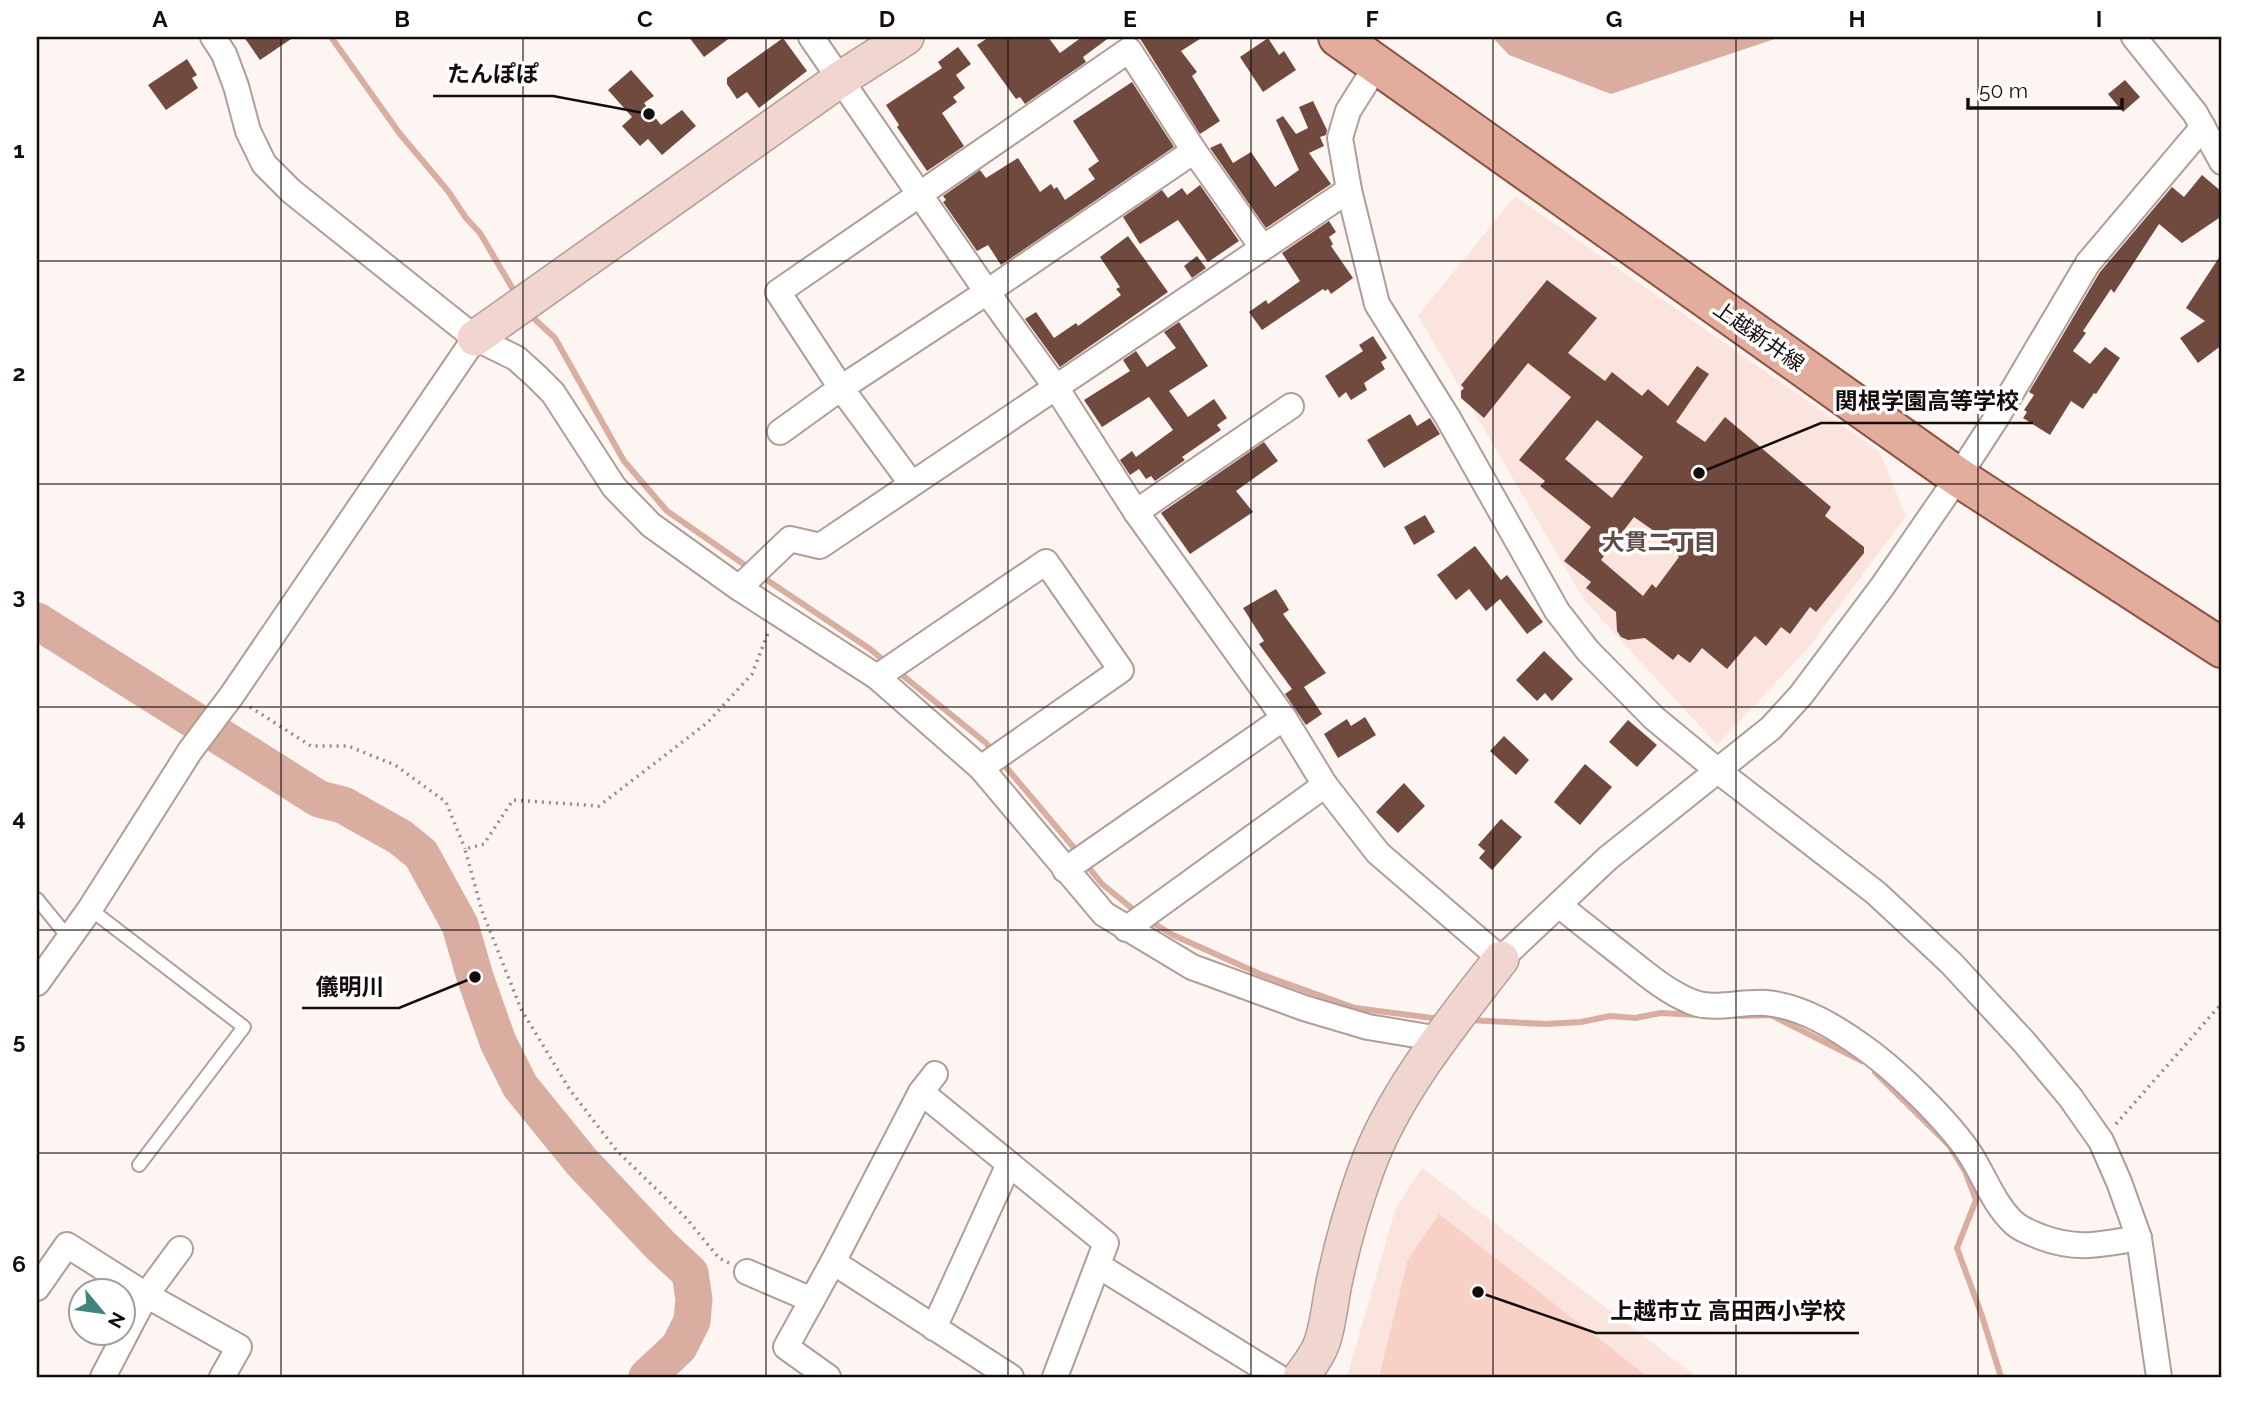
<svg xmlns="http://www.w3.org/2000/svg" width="2259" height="1414" viewBox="0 0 2259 1414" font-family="Raleway,'Noto Sans JP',sans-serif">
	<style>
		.built { fill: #fbe4dd }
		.green { fill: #f9d0c5 }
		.water { fill: #d9ada0 }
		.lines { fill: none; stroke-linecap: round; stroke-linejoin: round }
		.stream { stroke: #d9ada0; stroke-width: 6 }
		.river { stroke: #d9ada0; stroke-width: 37 }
		.building { fill: #704a3f; fill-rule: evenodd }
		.lane-casing { stroke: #b19d98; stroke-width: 16 }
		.street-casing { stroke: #b19d98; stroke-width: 28 }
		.secondary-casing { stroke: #b19d98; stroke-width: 38 }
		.primary-casing { stroke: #8f5241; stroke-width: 42 }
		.path { stroke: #938c89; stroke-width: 3.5; stroke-dasharray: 2 5; stroke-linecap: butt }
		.lane { stroke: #fff; stroke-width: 12 }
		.street { stroke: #fff; stroke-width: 24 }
		.secondary { stroke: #f1d6cf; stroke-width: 35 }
		.primary { stroke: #e3ad9e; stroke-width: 38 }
		.grid { fill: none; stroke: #140d0b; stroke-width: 2; stroke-opacity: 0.55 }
		.labels { text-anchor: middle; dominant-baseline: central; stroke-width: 7; stroke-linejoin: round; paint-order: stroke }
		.street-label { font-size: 21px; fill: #140d0b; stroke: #fff }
		.neighbourhood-label { font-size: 23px; font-weight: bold; fill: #5d4c47; stroke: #fff }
		.leader { fill: none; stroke: #140d0b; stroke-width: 2.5 }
		.callout-dot { fill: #140d0b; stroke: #fff; stroke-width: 2.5 }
		.callout-label { font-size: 23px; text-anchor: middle; font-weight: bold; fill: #140d0b; stroke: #fff; stroke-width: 7; stroke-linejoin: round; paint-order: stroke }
		.neatline { fill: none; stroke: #140d0b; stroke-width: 2.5 }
		.grid-label { font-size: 23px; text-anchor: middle; font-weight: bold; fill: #140d0b }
	</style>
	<rect width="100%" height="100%" fill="#fdf5f2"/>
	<!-- built -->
	<g class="built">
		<path d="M1515,196L1879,451L1906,516L1809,647L1717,745L1584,600L1418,316Z"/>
		<path d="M1422,1168L1697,1377H1347L1396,1207Z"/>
	</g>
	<!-- green -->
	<path class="green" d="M1439,1214L1648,1377H1379L1408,1259Z"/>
	<!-- water -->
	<path class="water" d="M1492,37H1781L1611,94L1509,55Z"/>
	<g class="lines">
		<!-- stream -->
		<g class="stream">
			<path d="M331,37L400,134L448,191L466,218L480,233L517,296"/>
			<path d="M529,314L555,338L624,461L667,511L752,570"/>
			<path d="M761,576L870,649L887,663"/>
			<path d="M896,670L986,743L994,753"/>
			<path d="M1001,761L1080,855"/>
			<path d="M1086,864L1102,884L1139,914"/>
			<path d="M1148,920L1173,935L1260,974L1355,1008L1440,1019"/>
			<path d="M1740,1016L1771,1015L1862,1061"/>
			<path d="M1468,1020L1546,1024L1581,1022L1610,1016L1635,1018L1661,1013L1698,1015"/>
			<path d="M1875,1072L1949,1145L1965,1171L1976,1200L1957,1248L1982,1316L2001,1377"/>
		</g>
		<!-- river -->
		<path class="river" d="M37,621L319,799L343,805L400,837L421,854L460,925L475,977L498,1042L520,1086L581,1161L660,1245L690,1273L694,1299L692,1321L679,1347L647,1377"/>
	</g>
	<!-- building -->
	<g class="building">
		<path d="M244,37H294L260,60Z"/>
		<path d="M689,37H731L704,57Z"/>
		<path d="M989,37H1048L1060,53L1082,37H1110L1083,57L1086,62L1025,104L1020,97L1016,99L977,45Z"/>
		<path d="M1139,37H1203L1181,51L1197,72L1192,76L1220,121L1200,134Z"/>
		<path d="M783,38L807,71L759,108L747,92L737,99L727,84V78Z"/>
		<path d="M1268,38L1279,55L1284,51L1296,70L1263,92L1240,57Z"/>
		<path d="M958,47L971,64L956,75L965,88L953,97L957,102L942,113L964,146L927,171L897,127L899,125L886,105L942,68L938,62Z"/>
		<path d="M187,59L197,75L192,78L198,88L166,110L148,85Z"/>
		<path d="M631,70L654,96L644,103L661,125L682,110L696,126L662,155L648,139L640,146L622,126L632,117L608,90Z"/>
		<path d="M2125,80L2140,97L2123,112L2108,94Z"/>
		<path d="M1132,82L1174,147L1001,265L988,245L977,251L943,202L946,200L943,196L980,170L986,178L1018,158L1040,192L1051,184L1054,189L1057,187L1065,200L1095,179L1088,169L1099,161L1073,121Z"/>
		<path d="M1313,101L1327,130L1326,135L1320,137L1324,146L1309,153L1331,184L1266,228L1210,148L1221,143L1233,163L1251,152L1275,187L1299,170L1276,120L1283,116L1296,134L1308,128L1299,107Z"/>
		<path d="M2202,175L2222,192V216L2182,243L2159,224L2114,293L2111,289L2083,331L2086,333L2073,351L2090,364L2105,347L2120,358L2096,394L2094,393L2083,409L2071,401L2050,435L2023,418L2027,412L2024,410L2034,395L2029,392L2100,272L2172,187L2184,197Z"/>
		<path d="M1200,185L1239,241L1208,262L1178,220L1140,244L1123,217L1162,190L1168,198L1182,188L1187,195Z"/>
		<path d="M1329,221L1336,232L1329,237L1333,244L1331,246L1353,278L1331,294L1328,289L1325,291L1323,289L1262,330L1249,312L1266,300L1268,304L1300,281L1282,253Z"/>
		<path d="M1128,236L1168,292L1060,367L1025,319L1036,312L1054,338L1076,323L1078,326L1121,295L1116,289L1120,287L1100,257Z"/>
		<path d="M2222,253V345L2198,363L2180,338L2205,321L2186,308Z"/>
		<path d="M1197,256L1206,268L1192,278L1184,266Z"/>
		<path d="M1547,280L1597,318L1568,353L1605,381L1612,372L1642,396L1648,389L1668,406L1697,366L1709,374L1676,422L1705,442L1725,417L1831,507L1825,516L1864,547V553L1816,612L1810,607L1790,634L1781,627L1766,646L1755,636L1727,669L1702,648L1690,663L1678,654L1673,660L1645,638L1628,640L1621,637L1617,631L1616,612L1586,588L1591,582L1564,561L1591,527L1540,486L1545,481L1519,460L1571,397L1528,363L1484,418L1461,398V391L1464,388L1461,385ZM1597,420L1643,457L1612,498L1565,459ZM1634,517L1664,538L1661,542L1679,557L1656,588L1652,584L1643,596L1601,560Z"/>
		<path d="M1179,322L1208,366L1169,391L1188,417L1214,399L1227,418L1217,425L1221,430L1182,457L1185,460L1155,481L1151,476L1146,479L1139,469L1130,475L1120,460L1132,451L1136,457L1173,430L1149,397L1102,427L1084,400L1130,371L1123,360L1136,351L1147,367L1176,348L1164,332Z"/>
		<path d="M1373,336L1387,358L1381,362L1385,369L1364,383L1367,390L1351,400L1346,392L1339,398L1325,376L1363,351L1359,345Z"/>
		<path d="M1410,414L1417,426L1430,418L1440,434L1384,468L1367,440Z"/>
		<path d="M1264,442L1278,461L1236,491L1253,512L1190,554L1161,513Z"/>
		<path d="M1425,515L1435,532L1414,545L1404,527Z"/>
		<path d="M1475,546L1501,580L1507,575L1543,622L1527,634L1500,599L1486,611L1469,589L1456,600L1437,575Z"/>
		<path d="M1276,589L1289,610L1283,614L1326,673L1304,687L1322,714L1306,725L1285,694L1292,689L1259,644L1264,641L1243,608Z"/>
		<path d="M1544,651L1573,679L1552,701L1545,693L1537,701L1516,680Z"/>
		<path d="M1365,717L1376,735L1338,758L1324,734L1347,719L1351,726Z"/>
		<path d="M1628,720L1657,745L1637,767L1609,742Z"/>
		<path d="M1504,736L1529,760L1516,775L1490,751Z"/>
		<path d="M1585,764L1612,787L1580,825L1554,802Z"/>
		<path d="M1404,783L1425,806L1398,833L1376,812Z"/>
		<path d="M1501,819L1522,837L1492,870L1479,858L1485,851L1478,845Z"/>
	</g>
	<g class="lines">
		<defs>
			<g id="lane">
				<path d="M37,899L68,937"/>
				<path d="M90,909L244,1027L139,1165"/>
			</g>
			<g id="street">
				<path d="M213,37L224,54L236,86L248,131L264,164L291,191L475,338L516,358L536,376L553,393L614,487L651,525L739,588L877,677L981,768L1104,914L1192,967L1304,1008L1368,1027L1440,1039"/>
				<path d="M811,37L987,292L1055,386L1136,512L1284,718L1325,785L1378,853L1501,959L1608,858L1771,728L1801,695L1882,587L1958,477L1997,417L2088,263L2203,127"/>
				<path d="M2134,37L2195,113L2222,162"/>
				<path d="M1377,65L1348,111L1340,138L1349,190L1377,304L1448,418L1557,611L1588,651L1654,718L1717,770L1876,893L1951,963L2024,1042L2070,1097L2101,1141L2119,1182L2139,1238L2159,1377"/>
				<path d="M780,432L841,388L987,292L1194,151"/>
				<path d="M911,483L841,388L778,292L1129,50L1194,151L1262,247"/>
				<path d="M1136,512L1291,406"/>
				<path d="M739,588L790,539L820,546L1349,190"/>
				<path d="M877,677L1046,562L1121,670L981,768"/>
				<path d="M1065,870L1284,718"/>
				<path d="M1559,905C1581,923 1603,940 1626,958C1646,974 1667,992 1692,1002C1714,1011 1742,1001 1766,1003C1802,1006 1837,1028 1866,1049C1898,1072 1949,1122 1970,1154C1984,1176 1994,1204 2013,1222C2020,1229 2031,1233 2041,1237C2078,1251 2102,1244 2139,1238"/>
				<path d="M1126,929L1325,785"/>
				<path d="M37,983L90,909L190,751L232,695L475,338"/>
				<path d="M921,1092L935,1074"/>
				<path d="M833,1262L921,1092L1106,1243L1055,1377"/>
				<path d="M1099,1266L1278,1377"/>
				<path d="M747,1272L812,1300"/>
				<path d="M37,1288L67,1245L146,1295L239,1347L222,1377"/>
				<path d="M934,1328L1009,1164"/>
				<path d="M103,1377L146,1295L180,1249"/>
				<path d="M828,1377L786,1347L833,1262L1011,1377"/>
			</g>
			<g id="secondary">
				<path d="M475,338L839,80L906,37"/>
				<path d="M1301,1377C1308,1367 1317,1356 1321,1345C1328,1328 1330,1302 1334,1283C1342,1245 1353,1206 1366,1170C1394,1092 1451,1024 1501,959"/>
			</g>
			<path id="primary" d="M1338,37L1958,477L2222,648"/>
		</defs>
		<!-- lane casing -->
		<use href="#lane" class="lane-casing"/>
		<!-- street casing -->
		<use href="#street" class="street-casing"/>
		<!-- secondary casing -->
		<use href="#secondary" class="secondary-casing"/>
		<!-- primary casing -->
		<use href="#primary" class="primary-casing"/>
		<!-- path -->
		<g class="path">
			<path d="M250,707L311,746H348L395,765L446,802L465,849"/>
			<path d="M2116,1124L2222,1003"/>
			<path d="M729,1263L719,1258L686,1218L617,1151L570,1090L521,1009L482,911L465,849L484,844L513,800L599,806L707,723L752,674L768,633"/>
		</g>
		<!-- lane -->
		<use href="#lane" class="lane"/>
		<!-- street -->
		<use href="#street" class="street"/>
		<!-- secondary -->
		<use href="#secondary" class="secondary"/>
		<!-- primary -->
		<use href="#primary" class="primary"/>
	</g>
	<!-- grid -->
	<path class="grid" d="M281,37V1377M523,37V1377M766,37V1377M1008,37V1377M1251,37V1377M1493,37V1377M1736,37V1377M1978,37V1377M37,261H2222M37,484H2222M37,707H2222M37,930H2222M37,1153H2222"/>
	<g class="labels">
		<!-- street labels -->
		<g class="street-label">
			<text transform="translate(1759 336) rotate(35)">上越新井線</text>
		</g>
		<!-- neighbourhood labels -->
		<g class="neighbourhood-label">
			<text x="1659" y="541">大貫二丁目</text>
		</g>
	</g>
	<!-- callouts -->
	<path class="leader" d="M649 114L553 96H433M1699 473L1821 423H2033M475 977L399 1008H302M1478 1292L1596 1333H1859"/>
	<g class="callout-dot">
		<circle cx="649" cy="114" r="7"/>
		<circle cx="1699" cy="473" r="7"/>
		<circle cx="475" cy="977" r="7"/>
		<circle cx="1478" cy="1292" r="7"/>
	</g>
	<g class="callout-label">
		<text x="493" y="82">たんぽぽ</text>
		<text x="1927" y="409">関根学園高等学校</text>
		<text x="350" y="995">儀明川</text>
		<text x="1728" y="1319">上越市立 高田西小学校</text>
	</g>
	<!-- border -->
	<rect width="2259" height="1414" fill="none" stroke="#ffffff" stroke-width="77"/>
	<!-- north arrow -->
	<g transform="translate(102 1312) rotate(119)"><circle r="33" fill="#ffffff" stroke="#a19e9d" stroke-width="2"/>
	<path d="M0-5L12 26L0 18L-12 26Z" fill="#3f857e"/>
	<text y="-10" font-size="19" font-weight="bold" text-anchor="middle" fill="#140d0b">N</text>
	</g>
	<!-- scale -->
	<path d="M1968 98v10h154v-10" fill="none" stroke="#140d0b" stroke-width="3.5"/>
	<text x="1979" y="98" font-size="21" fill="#140d0b" stroke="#ffffff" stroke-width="5" paint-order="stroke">50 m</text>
	<rect x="38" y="38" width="2182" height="1338" class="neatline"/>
	<g class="grid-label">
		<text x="160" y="27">A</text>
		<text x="402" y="27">B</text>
		<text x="645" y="27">C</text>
		<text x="887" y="27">D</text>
		<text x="1130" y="27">E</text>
		<text x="1372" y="27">F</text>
		<text x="1614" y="27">G</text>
		<text x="1857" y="27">H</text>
		<text x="2099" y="27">I</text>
		<text x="19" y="158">1</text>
		<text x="19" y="381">2</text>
		<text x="19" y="604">3</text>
		<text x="19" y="826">4</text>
		<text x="19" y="1049">5</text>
		<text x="19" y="1272">6</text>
	</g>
</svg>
